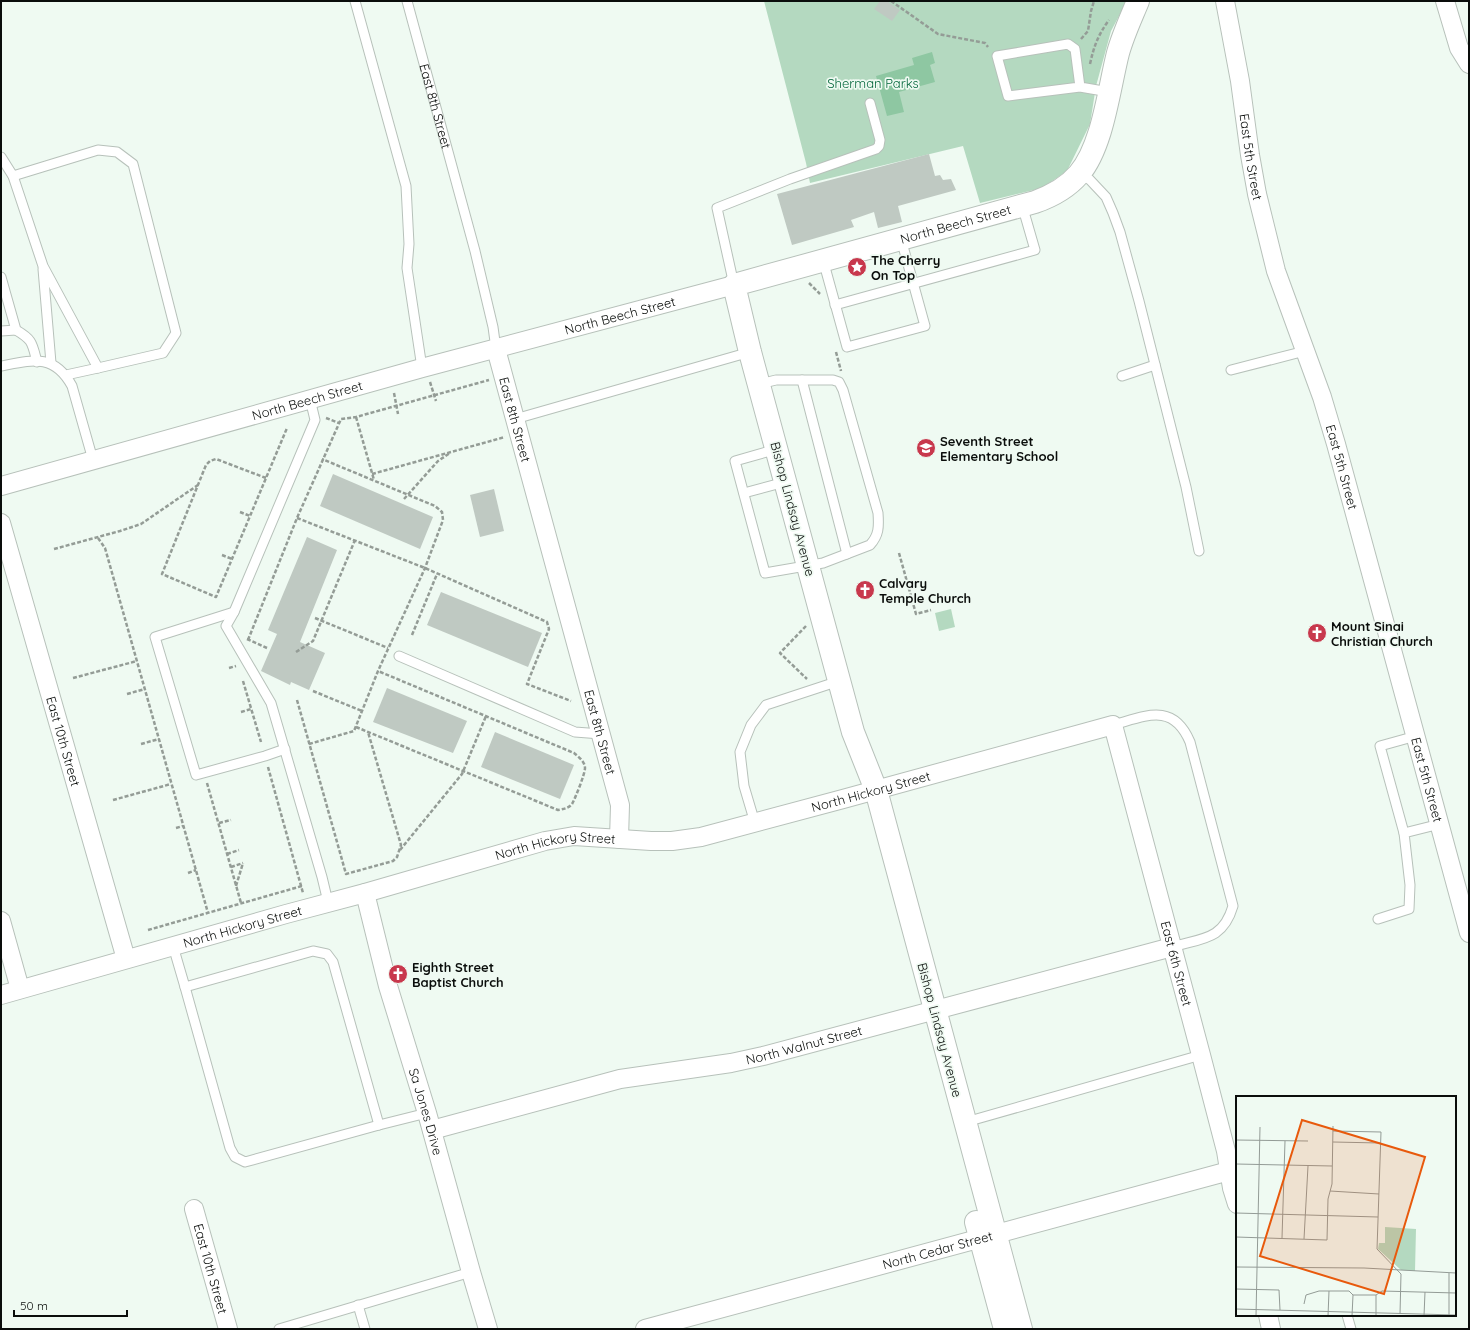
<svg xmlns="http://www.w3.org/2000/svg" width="1470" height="1330" viewBox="0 0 1470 1330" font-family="Quicksand,sans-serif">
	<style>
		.green { fill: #b4d9c0 }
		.water { fill: #8ec7a2 }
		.building { fill: #bfc9c2 }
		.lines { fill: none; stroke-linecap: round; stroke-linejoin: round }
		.service-casing { stroke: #b7c1ba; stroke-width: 11 }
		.minor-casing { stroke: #b7c1ba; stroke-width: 20 }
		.tertiary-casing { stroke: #b7c1ba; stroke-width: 24 }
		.path { stroke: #949c96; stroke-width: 2.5; stroke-dasharray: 4 2; stroke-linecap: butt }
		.service { stroke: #fff; stroke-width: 9 }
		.minor { stroke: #fff; stroke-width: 18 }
		.tertiary { stroke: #fff; stroke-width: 22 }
		.labels { text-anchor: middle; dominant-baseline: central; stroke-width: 3.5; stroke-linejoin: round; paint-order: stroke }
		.park-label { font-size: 13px; fill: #006539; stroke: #effaf2 }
		.street-label { font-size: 13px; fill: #0a0d0b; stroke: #effaf2 }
		.poi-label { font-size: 13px; font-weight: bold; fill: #0a0d0b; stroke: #effaf2; text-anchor: start }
		.inset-road { fill: none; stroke: #939b96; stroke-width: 1 }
		.view { fill: #e8590c; fill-opacity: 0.15; stroke: #e8590c; stroke-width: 2 }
		.inset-edge { fill: none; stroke: #0a0d0b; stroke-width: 2 }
	</style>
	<rect width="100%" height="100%" fill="#effaf2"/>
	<!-- green -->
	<g class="green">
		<path d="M764,1H1127L1111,31L1096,86L1090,124L1067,171L1042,188L980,203L963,146L810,183L806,163Z"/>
		<path d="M951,609L955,627L939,631L935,613Z"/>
	</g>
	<!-- water -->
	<path class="water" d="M932,52L935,63L930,65L935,82L899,92L904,112L887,116L876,76L914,65L912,58Z"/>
	<!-- building -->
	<g class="building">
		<path d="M880,1H887L900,10L892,21L874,9Z"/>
		<path d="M929,154L935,176L940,175L943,180L951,179L956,190L898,206L902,222L878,228L874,212L851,220L854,227L792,245L777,194Z"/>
		<path d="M333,474L433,517L420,549L320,506Z"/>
		<path d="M494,489L504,531L480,537L470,495Z"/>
		<path d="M307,537L337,550L300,642L325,653L309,690L291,682L290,685L261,671L277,634L268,630Z"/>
		<path d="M441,592L542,633L528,667L427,625Z"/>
		<path d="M387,688L467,721L453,753L373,722Z"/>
		<path d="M495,732L574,765L560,799L481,767Z"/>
	</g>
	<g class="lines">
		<defs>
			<g id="service">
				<path d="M355,1L406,186L409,244L407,268L422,368"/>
				<path id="s1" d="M407,1L475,251L493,327L496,349"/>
				<path d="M1080,87L1075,49L1068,44L997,56L1008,96L1080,87L1109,92"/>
				<path d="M1,157L13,176L43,266L98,368L66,375"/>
				<path d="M1080,173L1090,180L1106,197L1113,213L1120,232L1139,301L1186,487L1199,551"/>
				<path d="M13,176L98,150L117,152L133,164L176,333L163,353L98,368"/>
				<path d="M823,260L847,347L925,326L901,239"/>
				<path d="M43,269L51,363"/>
				<path d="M1,277L16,330C33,340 32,343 37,362"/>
				<path d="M734,285L717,208L790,179L876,149L879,146L880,140L870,103"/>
				<path d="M835,305L1035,250L1022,205"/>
				<path d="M1,331L16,330"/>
				<path d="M1,366C32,360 54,353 72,386L93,460"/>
				<path d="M1231,370L1305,351"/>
				<path d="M1122,376L1155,365"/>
				<path d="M802,380L847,554"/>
				<path d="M759,384L776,380H833L839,382L843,390L878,513C879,527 879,535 870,545L823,563L765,573L735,461L777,449"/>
				<path d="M310,399L315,420L234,612L226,626L271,703L322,877L328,902"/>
				<path d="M515,419L750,352"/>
				<path d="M744,493L785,482"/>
				<path d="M234,612L155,637L196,775L265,756L285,749"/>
				<path d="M399,656L575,732L601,734"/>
				<path d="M1113,725C1146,716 1173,702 1190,742L1233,906C1223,940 1203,938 1172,947"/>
				<path d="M755,823L744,786L740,752L751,725L766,705L839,681"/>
				<path d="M1404,833L1380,746L1416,736"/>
				<path d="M1378,919L1409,909L1410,885L1404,833L1440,824"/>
				<path d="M173,946L185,987L313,951L327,954L333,962L379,1125L427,1113"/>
				<path d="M185,987L230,1148L235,1157L245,1162L379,1125"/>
				<path d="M966,1122L1201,1055"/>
				<path d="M358,1305L365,1329"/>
				<path d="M1347,1315L1351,1329"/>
				<path d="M279,1329L471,1272"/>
			</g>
			<g id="minor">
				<path id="s2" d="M1225,1L1240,81L1250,155L1257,194L1276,271L1322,397L1336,444L1469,933"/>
				<path d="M1445,1L1459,48L1469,64"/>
				<path id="s3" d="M496,349L620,805L619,839"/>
				<path id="s4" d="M1,486L422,368L734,285"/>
				<path id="s5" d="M1,523L126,959"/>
				<path id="s6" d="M365,893L388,986L427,1113L471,1272L488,1329"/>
				<path d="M1,921L20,989"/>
				<path id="s7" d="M1,995L286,914L365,893L545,841L574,836L651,841H672L701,837L843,799L1113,725L1201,1055L1226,1151L1232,1188L1237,1204"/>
				<path id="s8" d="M432,1130L620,1079L731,1063L763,1056L1172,947"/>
				<path id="s9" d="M194,1209L228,1329"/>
				<path d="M1268,1315L1271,1329"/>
				<path id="s10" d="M645,1329L1229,1171"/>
			</g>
			<g id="tertiary">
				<path d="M976,1222L1005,1329"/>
				<path id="s11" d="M1021,1329L876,790L853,732L750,352L734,285L1035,202C1052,196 1067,188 1079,174C1103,146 1109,88 1118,53C1123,35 1131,18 1138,1"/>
			</g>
		</defs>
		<!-- service casing -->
		<use href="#service" class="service-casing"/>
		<!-- minor casing -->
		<use href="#minor" class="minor-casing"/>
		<!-- tertiary casing -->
		<use href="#tertiary" class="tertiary-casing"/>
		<!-- path -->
		<g class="path">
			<path d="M891,1L938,34L985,43L988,47"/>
			<path d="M1081,39L1088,31L1091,11L1094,1"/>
			<path d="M1090,64C1094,46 1098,35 1109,20"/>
			<path d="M809,283L820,294"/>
			<path d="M836,352L841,371"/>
			<path d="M430,382L436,401"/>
			<path d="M394,393L398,414"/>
			<path d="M356,417L374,480"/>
			<path d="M326,418L339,423"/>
			<path d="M372,474L505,437"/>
			<path d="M266,478L216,459L210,461L206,465L162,574L216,597L287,428"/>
			<path d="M404,499L438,461L450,453"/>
			<path d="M240,512L250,516"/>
			<path d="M297,518L425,568L547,622L549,629L527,684L571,701"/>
			<path d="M98,538L105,548L208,913"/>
			<path d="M54,549L120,531L141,524L198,485"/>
			<path d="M899,553L916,614L931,610"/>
			<path d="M222,555L232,559"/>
			<path d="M315,618L388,648"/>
			<path d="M806,626L780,653L807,679"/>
			<path d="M412,635L437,574"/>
			<path d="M247,639L267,648"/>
			<path d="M248,640L297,518L341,419L356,417L489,380"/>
			<path d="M296,652L313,641L355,540"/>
			<path d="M229,668L236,666"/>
			<path d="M73,678L137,661"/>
			<path d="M243,681L261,742"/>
			<path d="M313,691L362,711"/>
			<path d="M127,694L145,689"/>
			<path d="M297,700L346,874L393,861L397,857L401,845L368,732"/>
			<path d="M241,712L251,709"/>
			<path d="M356,727L558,810C564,809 569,808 572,804C575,799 585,774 585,768C585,762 579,757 574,753L378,671"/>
			<path d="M141,744L159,739"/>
			<path d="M309,744L354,731L378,671L425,568L443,520L442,512L435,506L322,459"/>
			<path d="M268,767L303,893"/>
			<path d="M207,783L241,903"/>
			<path d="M113,800L171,784"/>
			<path d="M219,823L231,820"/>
			<path d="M176,828L183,826"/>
			<path d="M400,850L462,774L486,716"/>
			<path d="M227,854L239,850"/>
			<path d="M231,867L243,863"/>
			<path d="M188,873L196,870"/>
			<path d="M236,886L243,863"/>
			<path d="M148,930L302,886"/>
		</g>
		<!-- service -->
		<use href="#service" class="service"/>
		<!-- minor -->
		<use href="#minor" class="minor"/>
		<!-- tertiary -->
		<use href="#tertiary" class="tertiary"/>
	</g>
	<!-- icons -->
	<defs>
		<symbol id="sight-disc" viewBox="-11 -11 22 22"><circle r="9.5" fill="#c8384d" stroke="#effaf2"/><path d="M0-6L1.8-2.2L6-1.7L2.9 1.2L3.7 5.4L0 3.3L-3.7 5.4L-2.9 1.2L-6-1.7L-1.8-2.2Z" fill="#fff"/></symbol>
		<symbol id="school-disc" viewBox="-11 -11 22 22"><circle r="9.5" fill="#c8384d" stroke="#effaf2"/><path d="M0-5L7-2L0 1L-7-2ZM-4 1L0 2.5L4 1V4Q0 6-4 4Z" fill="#fff"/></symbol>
		<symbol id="church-disc" viewBox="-11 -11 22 22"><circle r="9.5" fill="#c8384d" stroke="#effaf2"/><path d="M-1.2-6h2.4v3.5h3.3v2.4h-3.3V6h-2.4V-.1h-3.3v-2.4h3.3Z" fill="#fff"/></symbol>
	</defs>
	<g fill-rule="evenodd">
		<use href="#sight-disc" x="846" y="256" width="22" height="22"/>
		<use href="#school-disc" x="915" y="437" width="22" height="22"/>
		<use href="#church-disc" x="854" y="579" width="22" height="22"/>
		<use href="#church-disc" x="1306" y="622" width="22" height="22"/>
		<use href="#church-disc" x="387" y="963" width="22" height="22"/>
	</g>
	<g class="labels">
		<!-- park labels -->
		<g class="park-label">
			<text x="873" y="83">Sherman Parks</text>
		</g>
		<!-- street labels -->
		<g class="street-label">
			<text stroke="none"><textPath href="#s1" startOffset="109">East 8th Street</textPath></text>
			<text stroke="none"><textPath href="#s2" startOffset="158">East 5th Street</textPath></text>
			<text stroke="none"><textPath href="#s11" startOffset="1313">North Beech Street</textPath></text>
			<text stroke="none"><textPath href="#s4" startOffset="642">North Beech Street</textPath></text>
			<text stroke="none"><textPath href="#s4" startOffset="318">North Beech Street</textPath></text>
			<text stroke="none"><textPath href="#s3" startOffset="73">East 8th Street</textPath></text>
			<text stroke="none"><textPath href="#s2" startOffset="482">East 5th Street</textPath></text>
			<text transform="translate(793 509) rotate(75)">Bishop Lindsay Avenue</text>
			<text stroke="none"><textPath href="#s3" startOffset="397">East 8th Street</textPath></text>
			<text stroke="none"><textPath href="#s5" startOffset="227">East 10th Street</textPath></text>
			<text stroke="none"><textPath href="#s2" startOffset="806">East 5th Street</textPath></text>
			<text stroke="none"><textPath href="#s7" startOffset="898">North Hickory Street</textPath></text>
			<text stroke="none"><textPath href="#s7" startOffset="575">North Hickory Street</textPath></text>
			<text stroke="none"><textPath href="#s7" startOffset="251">North Hickory Street</textPath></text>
			<text stroke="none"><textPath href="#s7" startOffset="1396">East 6th Street</textPath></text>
			<text transform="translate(940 1030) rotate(75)">Bishop Lindsay Avenue</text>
			<text stroke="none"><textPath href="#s8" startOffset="382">North Walnut Street</textPath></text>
			<text stroke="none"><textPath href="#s6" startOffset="227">Sa Jones Drive</textPath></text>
			<text stroke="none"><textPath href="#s10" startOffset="303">North Cedar Street</textPath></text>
			<text stroke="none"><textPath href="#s9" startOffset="62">East 10th Street</textPath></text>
		</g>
		<!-- poi labels -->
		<g class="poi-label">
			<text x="871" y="260">The Cherry<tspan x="871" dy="15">On Top</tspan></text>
			<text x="940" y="441">Seventh Street<tspan x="940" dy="15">Elementary School</tspan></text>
			<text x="879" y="583">Calvary<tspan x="879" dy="15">Temple Church</tspan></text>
			<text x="1331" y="626">Mount Sinai<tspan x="1331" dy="15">Christian Church</tspan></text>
			<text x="412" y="967">Eighth Street<tspan x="412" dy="15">Baptist Church</tspan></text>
		</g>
	</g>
	<!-- overview -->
	<g transform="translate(1236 1096)">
		<rect width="220" height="220" fill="#effaf2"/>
		<path d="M149,131L180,133L179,175L165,174L142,153L143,147H149Z" fill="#b4d9c0"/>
		<path class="inset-road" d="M97,35L145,36L141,153L165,178L164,218M0,44L72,45M97,46L144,47M0,68L96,70M94,95L143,98M0,117L142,121M0,141L91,144L92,103L96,88L97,30M46,142L49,45M68,143L72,70M0,171L128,172L220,177M0,193L43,194L44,214M140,199L146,195L220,197M68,208L70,199L83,195H113L117,199H140M0,213L220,219M20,220L24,31M92,220L93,195M116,220L117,199M140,220V199M188,220L189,196M213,220V177"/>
		<path class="view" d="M66,24L189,61L148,198L24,160Z"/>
		<rect width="220" height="220" class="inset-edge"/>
	</g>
	<!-- border -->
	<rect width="1470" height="1330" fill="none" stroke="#0a0d0b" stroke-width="4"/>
	<!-- scale -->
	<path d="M14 1310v6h113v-6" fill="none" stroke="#0a0d0b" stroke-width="2"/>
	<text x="20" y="1310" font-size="12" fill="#0a0d0b" stroke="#effaf2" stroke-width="3" paint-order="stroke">50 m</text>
</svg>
